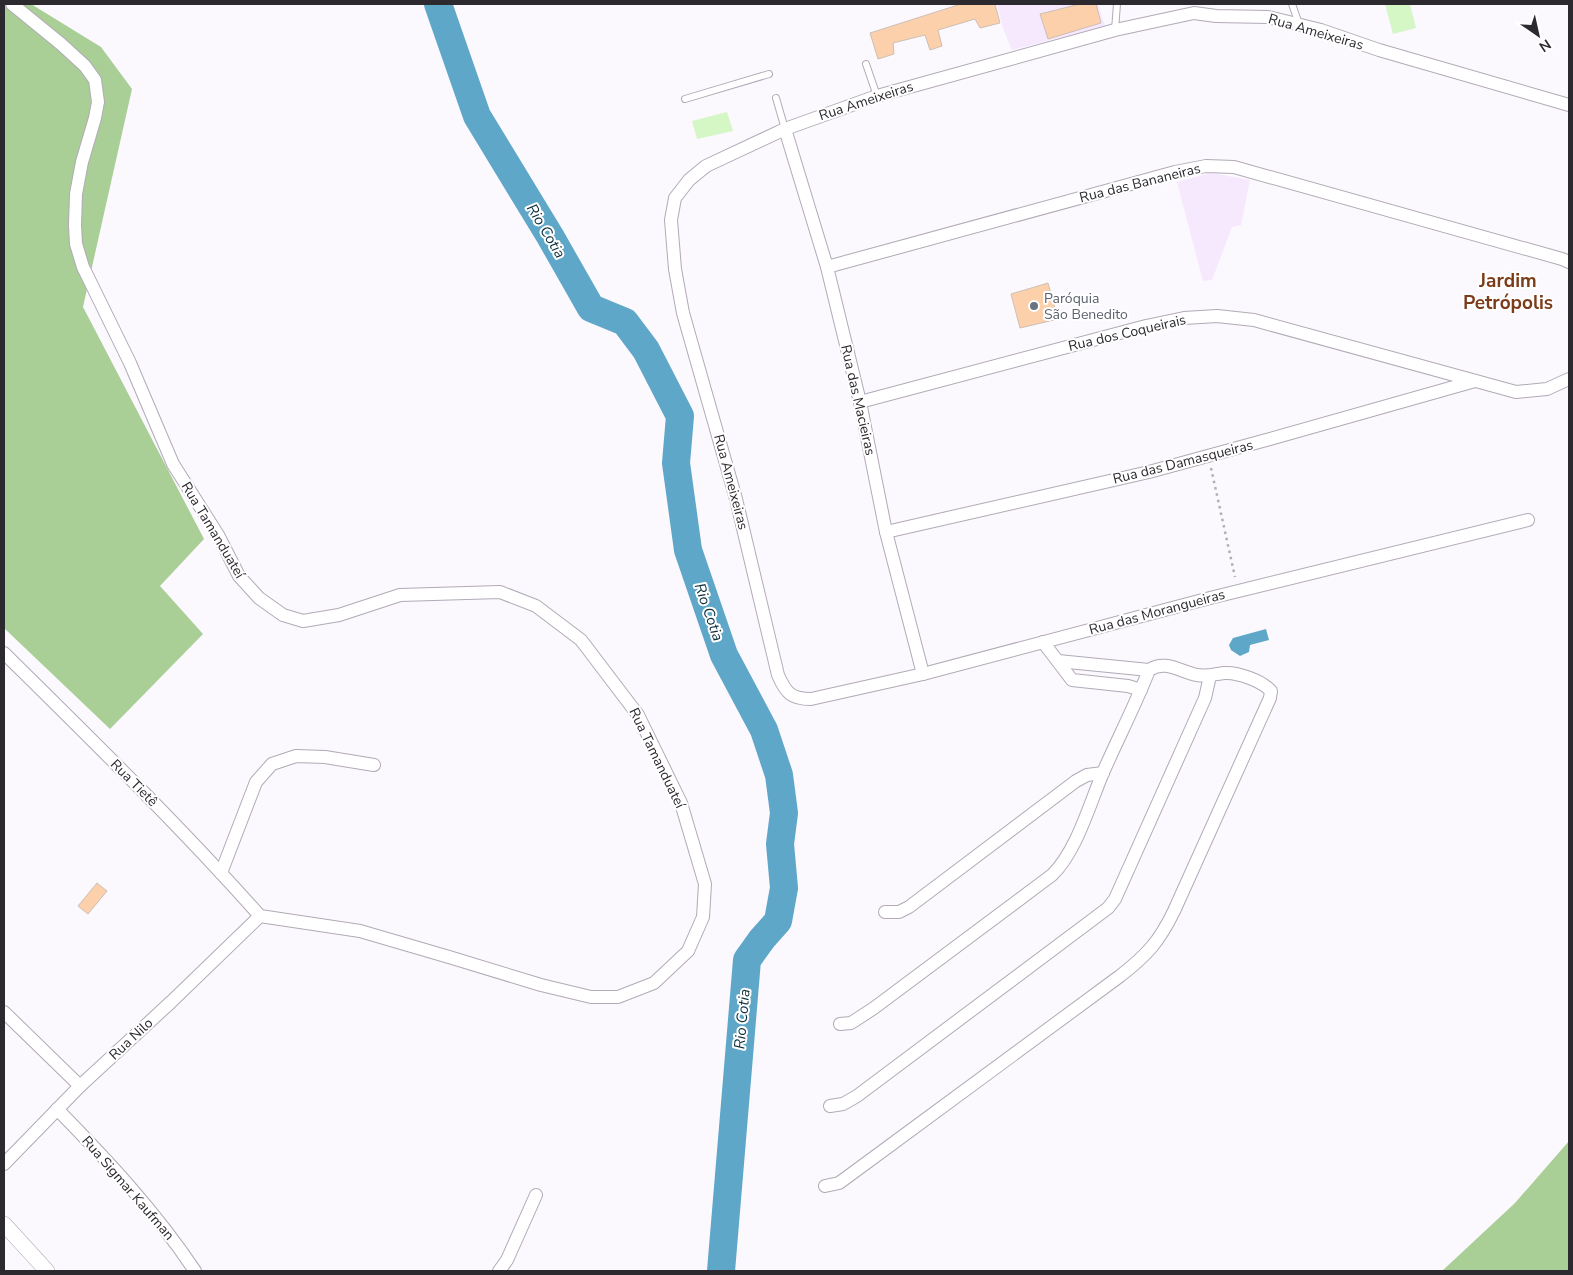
<svg xmlns="http://www.w3.org/2000/svg" width="1573" height="1275" viewBox="0 0 1573 1275" font-family="'Nunito Sans',sans-serif">
	<style>
		.built { fill: #f6e9fe }
		.green { fill: #d5f6c5 }
		.forest { fill: #a9cf96 }
		.water { fill: #5fa7c8 }
		.lines { fill: none; stroke-linecap: round; stroke-linejoin: round }
		.river { stroke: #5fa7c8; stroke-width: 28 }
		.building { fill: #fdd0ac; stroke: #ccbfb5 }
		.service-casing { stroke: #b2aab7; stroke-width: 8 }
		.minor-casing { stroke: #b2aab7; stroke-width: 14 }
		.tertiary-casing { stroke: #b2aab7; stroke-width: 16 }
		.path { stroke: #b1aeb4; stroke-width: 2.5; stroke-dasharray: 2.5 4; stroke-linecap: butt }
		.service { stroke: #fff; stroke-width: 6 }
		.minor { stroke: #fff; stroke-width: 12 }
		.tertiary { stroke: #fff; stroke-width: 15 }
		.worship-dot { fill: #6b7280; stroke: #fff; stroke-width: 2 }
		.labels { text-anchor: middle; dominant-baseline: central; stroke-width: 4; stroke-linejoin: round; paint-order: stroke }
		.street-label { font-size: 14px; fill: #2d2a2f; stroke: #fff }
		.worship-label { font-size: 14px; fill: #5b616d; stroke: #fff; text-anchor: start }
		.water-label { font-size: 15px; font-style: italic; fill: #0d2f3d; stroke: #fff }
		.district-label { font-size: 19px; font-weight: bold; fill: #7c3c1a; stroke: #fff }
	</style>
	<rect width="100%" height="100%" fill="#fbf8fe"/>
	<!-- built -->
	<g class="built">
		<path d="M997,4H1098L1105,26L1012,50L1003,28Z"/>
		<path d="M1211,173L1250,180L1241,225L1232,227L1212,280L1203,281L1177,182Z"/>
	</g>
	<!-- green -->
	<g class="green">
		<path d="M1385,4H1410L1416,28L1393,34Z"/>
		<path d="M727,112L733,131L697,139L692,121Z"/>
	</g>
	<!-- forest -->
	<g class="forest">
		<path d="M4,4H31L101,47L132,89L83,307L204,539L160,586L203,634L110,729L4,628Z"/>
		<path d="M1569,1141V1271H1442L1515,1203Z"/>
	</g>
	<!-- water -->
	<path class="water" d="M1266,629L1269,640L1250,645L1249,652L1240,656L1231,650L1229,645L1233,638Z"/>
	<g class="lines">
		<!-- river -->
		<path class="river" d="M438,4L477,116L550,236L591,308L625,322L646,350L680,416L676,463L688,550L724,655L764,730L779,775L784,813L780,844L784,888L778,921L762,939L747,960L721,1271"/>
	</g>
	<!-- building -->
	<g class="building">
		<path d="M961,4H995L1000,23L980,28L975,19L938,30L942,46L930,50L925,35L893,43L894,54L878,59L870,33Z"/>
		<path d="M1080,4H1096L1101,23L1048,39L1040,14Z"/>
		<path d="M1048,283L1058,319L1020,328L1011,294Z"/>
		<path d="M97,883L107,891L88,914L78,906Z"/>
	</g>
	<g class="lines">
		<defs>
			<g id="service">
				<path d="M1292,4L1299,24"/>
				<path d="M1115,30L1117,4"/>
				<path d="M866,64L877,96"/>
				<path d="M776,98L785,129"/>
				<path d="M685,99L769,74"/>
			</g>
			<g id="minor">
				<path d="M12,4L61,44L85,66L95,80L98,102L95,118L82,162L76,194L75,225L76,244L83,267L130,363L173,464L218,535L239,576L259,598L283,615L303,621L339,615L400,595L500,592L536,606L581,640L638,715L681,803L705,884L703,917L688,951L654,983L618,997H591L541,985L449,957L360,931L260,916"/>
				<path d="M785,129L827,267L860,402L886,532L923,674"/>
				<path d="M827,267L1175,172L1206,166L1234,167L1562,259L1569,262"/>
				<path d="M860,402L1146,326L1184,318L1217,316L1254,320L1516,392L1547,389L1569,379"/>
				<path d="M1528,520L1210,598L923,674L811,699C791,699 786,693 778,675L736,499L683,313L675,269L671,220L675,198L689,180L706,166L785,129L877,96L1115,30L1194,13L1216,16L1268,17L1321,30L1379,50L1569,105"/>
				<path d="M886,532L1149,472L1270,439L1475,381"/>
				<path d="M1043,642L1072,680L1128,686L1141,690"/>
				<path d="M4,653C91,739 179,825 260,916"/>
				<path d="M1058,661L1149,670"/>
				<path d="M221,873L256,782L272,764L296,756L325,757L374,765"/>
				<path d="M885,912H899L909,907L1076,781L1087,775L1103,773"/>
				<path d="M4,1012L80,1086"/>
				<path d="M830,1106L843,1104L857,1096L1108,908L1115,899L1205,698L1210,676"/>
				<path d="M57,1109C107,1160 155,1211 195,1271"/>
				<path d="M4,1164L80,1086L171,1002L260,916"/>
				<path d="M825,1186L839,1183L850,1175L1120,976C1147,955 1159,942 1174,911L1270,698L1271,691C1262,681 1238,672 1224,673C1215,674 1208,677 1197,675C1180,672 1166,659 1149,670C1135,706 1117,740 1102,775C1089,806 1076,852 1052,875L874,1008L851,1023L840,1024"/>
				<path d="M499,1271L507,1260L536,1195"/>
			</g>
			<path id="tertiary" d="M4,1224L47,1271"/>
		</defs>
		<!-- service casing -->
		<use href="#service" class="service-casing"/>
		<!-- minor casing -->
		<use href="#minor" class="minor-casing"/>
		<!-- tertiary casing -->
		<use href="#tertiary" class="tertiary-casing"/>
		<!-- path -->
		<path class="path" d="M1211,468L1235,577"/>
		<!-- service -->
		<use href="#service" class="service"/>
		<!-- minor -->
		<use href="#minor" class="minor"/>
		<!-- tertiary -->
		<use href="#tertiary" class="tertiary"/>
	</g>
	<!-- markers -->
	<circle class="worship-dot" cx="1034" cy="306" r="5"/>
	<g class="labels">
		<!-- street labels -->
		<g class="street-label">
			<text transform="translate(1316 32) rotate(16)">Rua Ameixeiras</text>
			<text transform="translate(866 101) rotate(-18)">Rua Ameixeiras</text>
			<text transform="translate(1140 183) rotate(-14)">Rua das Bananeiras</text>
			<text transform="translate(1127 333) rotate(-13)">Rua dos Coqueirais</text>
			<text transform="translate(858 400) rotate(77)">Rua das Macieiras</text>
			<text transform="translate(1183 462) rotate(-14)">Rua das Damasqueiras</text>
			<text transform="translate(731 482) rotate(75)">Rua Ameixeiras</text>
			<text transform="translate(213 530) rotate(59)">Rua Tamanduateí</text>
			<text transform="translate(1157 612) rotate(-15)">Rua das Morangueiras</text>
			<text transform="translate(657 758) rotate(64)">Rua Tamanduateí</text>
			<text transform="translate(134 783) rotate(45)">Rua Tietê</text>
			<text transform="translate(131 1039) rotate(-43)">Rua Nilo</text>
			<text transform="translate(128 1188) rotate(49)">Rua Sigmar Kaufman</text>
		</g>
		<!-- worship labels -->
		<g class="worship-label">
			<text x="1044" y="298">Paróquia<tspan x="1044" dy="16">São Benedito</tspan></text>
		</g>
		<!-- water labels -->
		<g class="water-label">
			<text transform="translate(546 231) rotate(59)">Rio Cotia</text>
			<text transform="translate(709 612) rotate(71)">Rio Cotia</text>
			<text transform="translate(742 1019) rotate(-85)">Rio Cotia</text>
		</g>
		<!-- district labels -->
		<g class="district-label">
			<text x="1508" y="281">Jardim<tspan x="1508" dy="22">Petrópolis</tspan></text>
		</g>
	</g>
	<!-- border -->
	<rect width="1573" height="1275" fill="none" stroke="#2d2a2f" stroke-width="10"/>
	<!-- north arrow -->
	<g transform="translate(1538 35) rotate(146)" stroke="#ffffff" stroke-width="4" paint-order="stroke">
	<path d="M0-4L9 19L0 12L-9 19Z" fill="#2d2a2f"/>
	<text y="-8" font-size="14" font-weight="bold" text-anchor="middle" fill="#2d2a2f">N</text>
	</g>
</svg>
